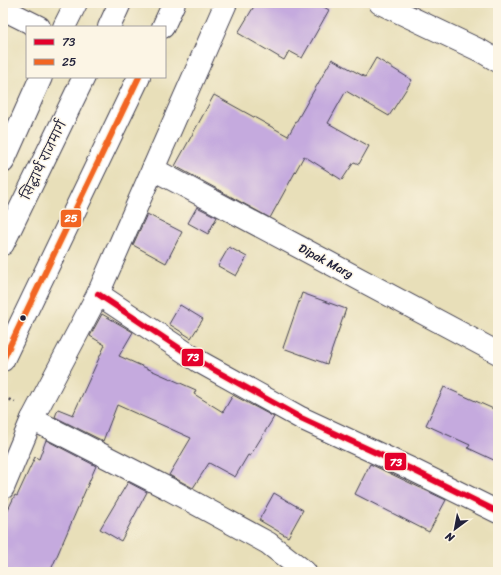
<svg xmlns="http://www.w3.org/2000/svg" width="501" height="575" viewBox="0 0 501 575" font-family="Sriracha,'Playpen Sans Deva',sans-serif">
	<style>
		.building { fill: #c5aade }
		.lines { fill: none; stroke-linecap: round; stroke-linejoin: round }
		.minor-casing { stroke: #403e4e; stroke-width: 24 }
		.highway-casing { stroke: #403e4e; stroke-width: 24 }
		.path { stroke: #403e4e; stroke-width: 2.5; stroke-dasharray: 3 3; stroke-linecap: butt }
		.minor { stroke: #fff; stroke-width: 22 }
		.highway { stroke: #fff; stroke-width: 22 }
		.bus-1-casing { stroke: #fcf5e5; stroke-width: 9 }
		.bus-2-casing { stroke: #fcf5e5; stroke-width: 9 }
		.bus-1 { stroke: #e4002b; stroke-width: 6 }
		.bus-2 { stroke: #f26522; stroke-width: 6 }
		.bus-dot { fill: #22223b; stroke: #fcf5e5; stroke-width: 1.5 }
		.labels { text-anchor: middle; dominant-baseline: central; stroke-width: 3; stroke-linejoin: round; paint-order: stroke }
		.street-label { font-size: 12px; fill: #22223b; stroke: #fcf5e5 }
		.line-badge { stroke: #fcf5e5; stroke-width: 1.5 }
		.badge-label { font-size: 11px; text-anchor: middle; font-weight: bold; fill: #fff }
	</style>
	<rect width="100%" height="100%" fill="#fcf5e5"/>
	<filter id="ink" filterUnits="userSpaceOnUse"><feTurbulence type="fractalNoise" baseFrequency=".025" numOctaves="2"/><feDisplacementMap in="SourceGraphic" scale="8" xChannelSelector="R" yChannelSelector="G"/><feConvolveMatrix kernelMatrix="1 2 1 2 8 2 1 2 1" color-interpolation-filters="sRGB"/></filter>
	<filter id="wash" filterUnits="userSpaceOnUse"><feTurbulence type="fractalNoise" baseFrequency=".012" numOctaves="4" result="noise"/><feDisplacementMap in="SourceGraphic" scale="16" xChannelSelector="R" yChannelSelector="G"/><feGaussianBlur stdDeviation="0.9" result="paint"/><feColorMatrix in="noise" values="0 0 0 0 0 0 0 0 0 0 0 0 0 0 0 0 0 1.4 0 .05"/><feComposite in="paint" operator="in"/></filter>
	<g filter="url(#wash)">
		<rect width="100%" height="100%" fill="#e8dfb9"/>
		<g id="blocks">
			<!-- building -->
			<g class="building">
				<path d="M256,3H317L329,10L302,58L289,51L284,60L238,33Z"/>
				<path d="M376,58L412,80L389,116L346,91L328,123L369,146L359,164L354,162L342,180L304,156L270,218L175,166L214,95L288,136L332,59L365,77Z"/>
				<path d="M197,207L217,217L208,234L188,223Z"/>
				<path d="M147,214L182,232L166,263L133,245Z"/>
				<path d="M229,247L247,257L236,276L218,266Z"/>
				<path d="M302,293L346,309L327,364L283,348Z"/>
				<path d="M180,305L203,319L191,338L169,324Z"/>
				<path d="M102,314L133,332L119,356L196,390L194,394L223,412L233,395L274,417L250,456L248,455L235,477L209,463L193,488L169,475L191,438L117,405L103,441L55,417L58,409L73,415L105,345L90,336Z"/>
				<path d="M444,387L498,411V462L468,448L470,445L426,425Z"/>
				<path d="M46,440L96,466L50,572H3V520L15,495L17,496L35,457L39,459Z"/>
				<path d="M370,464L446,500L429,532L355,494Z"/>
				<path d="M128,482L147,492L121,541L100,529Z"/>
				<path d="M274,493L303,510L288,537L259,520Z"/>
			</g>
		</g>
	</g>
	<g filter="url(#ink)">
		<use href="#blocks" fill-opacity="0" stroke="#403e4e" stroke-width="1"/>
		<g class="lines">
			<defs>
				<g id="minor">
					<path d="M380,3L481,51L498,61"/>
					<path d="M3,9L39,27"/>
					<path d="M64,27L76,3"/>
					<path d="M3,162L41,77"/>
					<path d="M153,169L498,353"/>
					<path d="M98,294L200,362L301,418L411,469L498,512"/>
					<path d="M32,419L167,488L268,543L305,572"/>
					<path d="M3,488L32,419L98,294L226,3"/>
				</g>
				<g id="highway">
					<path d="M109,27L120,3"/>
					<path d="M163,27L174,3"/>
					<path d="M3,244L84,77"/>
					<path d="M3,360L139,77"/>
				</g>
			</defs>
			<!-- minor casing -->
			<use href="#minor" class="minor-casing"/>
			<!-- highway casing -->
			<use href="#highway" class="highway-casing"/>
			<!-- path -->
			<path class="path" d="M3,397L15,402"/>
			<!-- minor -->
			<use href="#minor" class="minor"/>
			<!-- highway -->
			<use href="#highway" class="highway"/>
			<defs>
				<path id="bus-1" d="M98,294L200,362L301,418L411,469L498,512"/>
				<path id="bus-2" d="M3,360L139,77"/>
			</defs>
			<!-- bus-1 casing -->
			<use href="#bus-1" class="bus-1-casing"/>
			<!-- bus-2 casing -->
			<use href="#bus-2" class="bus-2-casing"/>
			<!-- bus-1 -->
			<use href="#bus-1" class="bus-1"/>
			<!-- bus-2 -->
			<use href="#bus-2" class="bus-2"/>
		</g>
	</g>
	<!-- markers -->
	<circle class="bus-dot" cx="23" cy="318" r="3.5"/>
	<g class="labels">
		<!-- street labels -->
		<g class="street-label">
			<text transform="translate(44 160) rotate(-64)">सिद्धार्थ राजमार्ग</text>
			<text transform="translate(326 261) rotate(28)">Dipak Marg</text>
		</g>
	</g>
	<g class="line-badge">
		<rect x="60" y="209" width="22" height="19" rx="4" fill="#f26522"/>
		<rect x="181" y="348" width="23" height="19" rx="4" fill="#e4002b"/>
		<rect x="384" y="452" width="23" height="19" rx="4" fill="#e4002b"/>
	</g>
	<g class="badge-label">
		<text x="71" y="222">25</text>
		<text x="193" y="361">73</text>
		<text x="396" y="466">73</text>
	</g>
	<!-- margin -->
	<rect width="501" height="575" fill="none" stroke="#fcf5e5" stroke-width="16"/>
	<!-- legend -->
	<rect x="26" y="26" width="140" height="52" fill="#fcf5e5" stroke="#a5a1a1"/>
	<rect x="34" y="39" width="20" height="6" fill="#e4002b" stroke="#a5a1a1"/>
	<text x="62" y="46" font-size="12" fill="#22223b">73</text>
	<rect x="34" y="59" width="20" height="6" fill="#f26522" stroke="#a5a1a1"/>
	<text x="62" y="66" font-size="12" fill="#22223b">25</text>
	<!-- north arrow -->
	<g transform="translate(455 529) rotate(212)" stroke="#fcf5e5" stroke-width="3" paint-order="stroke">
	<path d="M0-3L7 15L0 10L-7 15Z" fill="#22223b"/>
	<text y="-6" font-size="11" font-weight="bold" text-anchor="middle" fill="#22223b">N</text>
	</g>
</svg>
